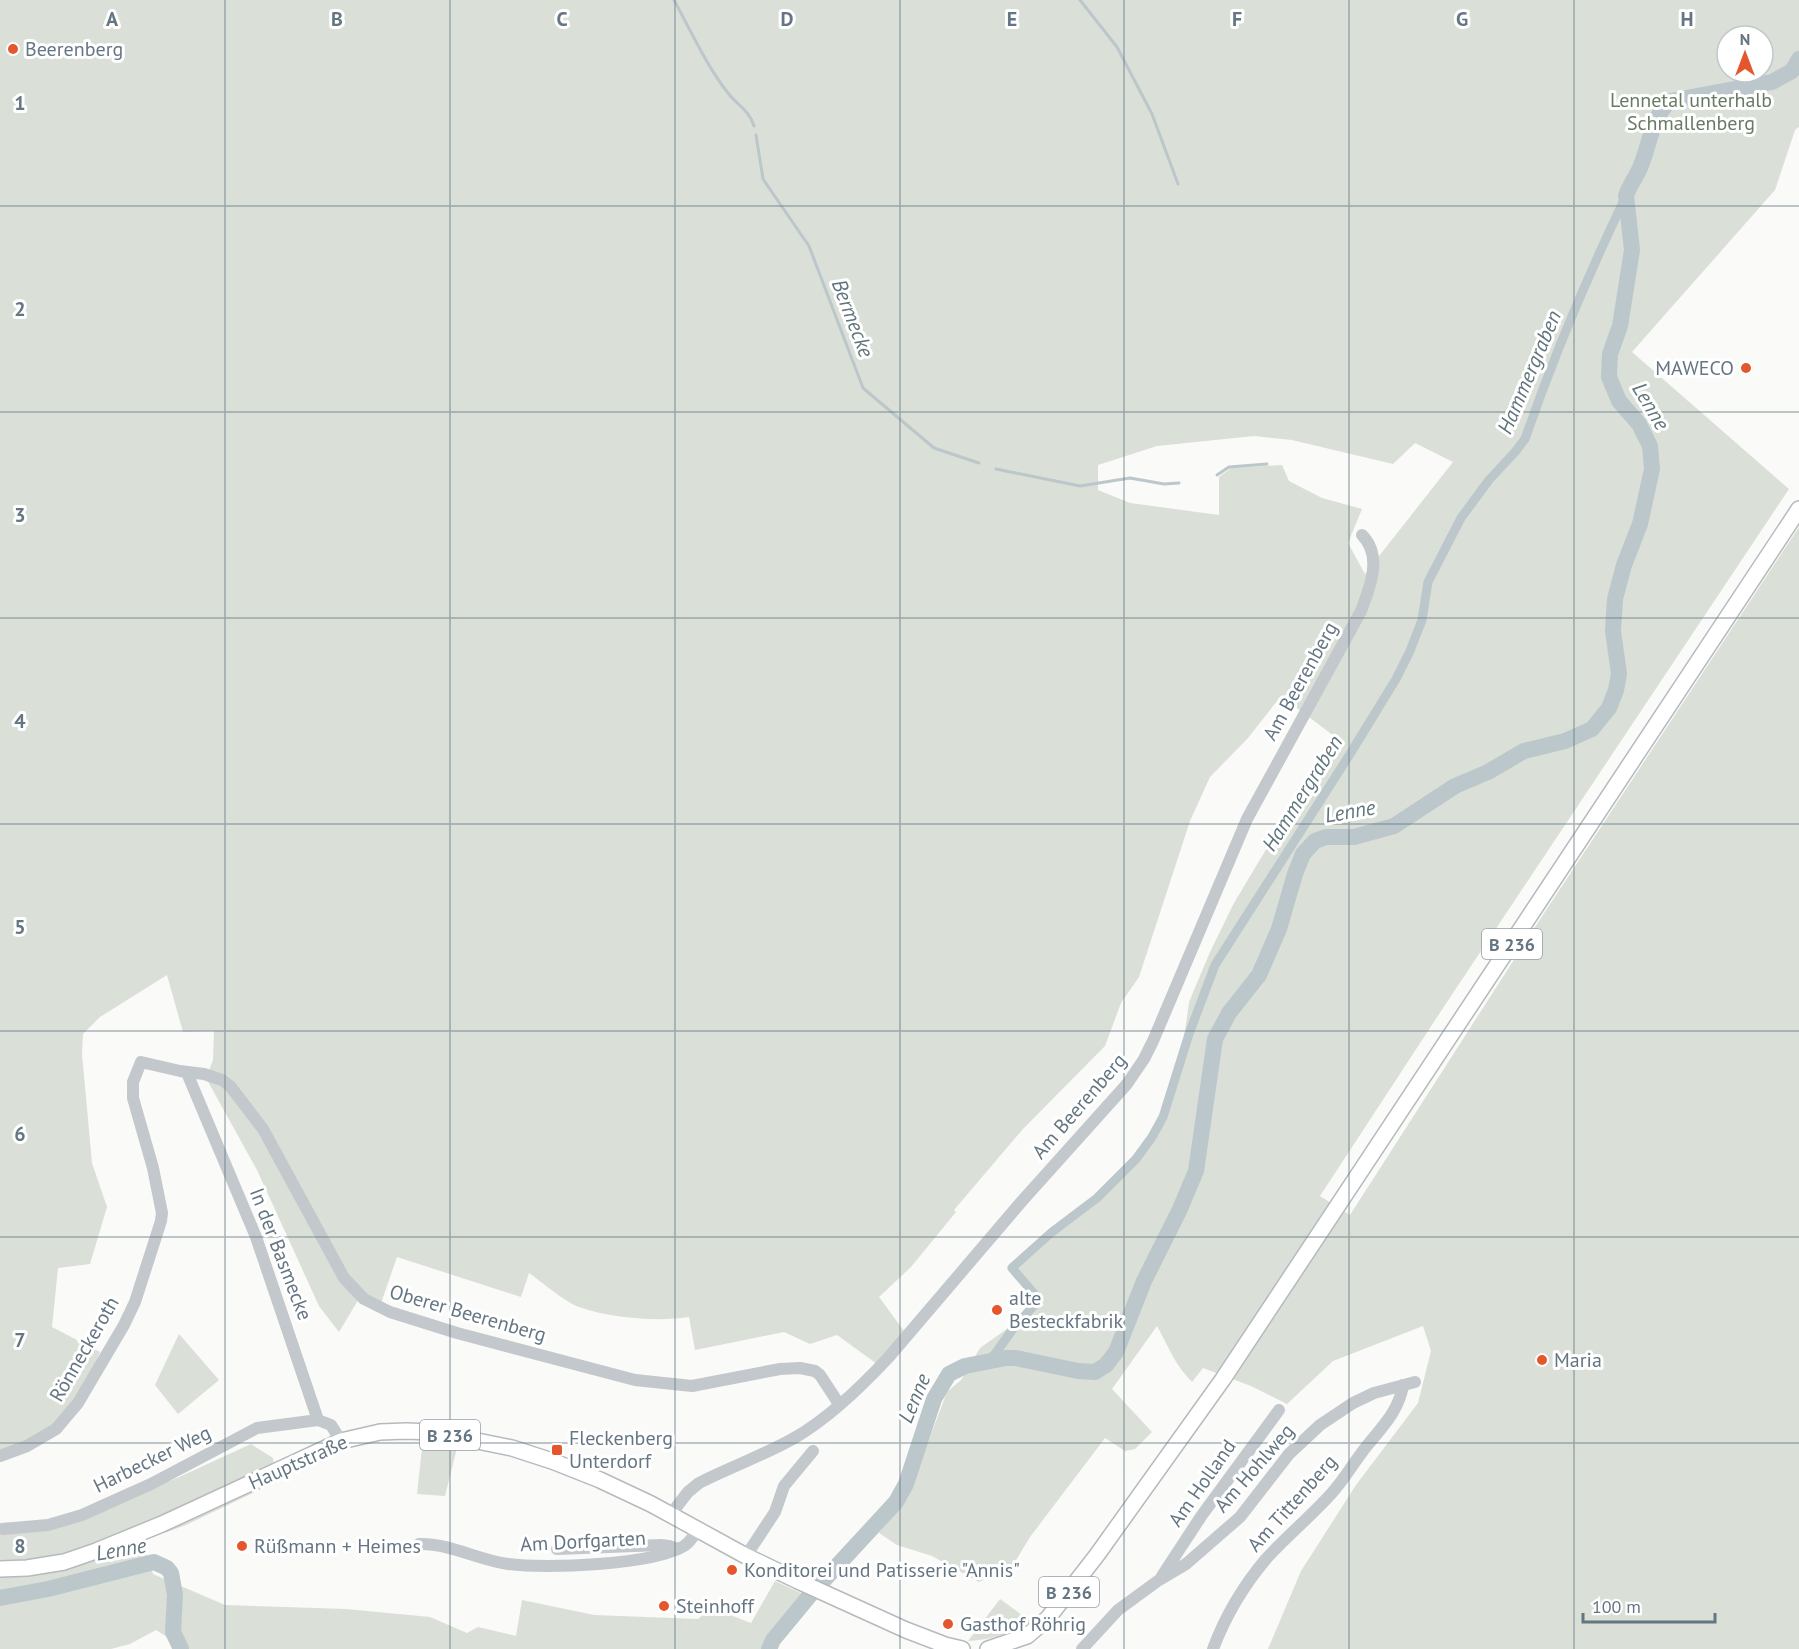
<svg xmlns="http://www.w3.org/2000/svg" width="1799" height="1649" viewBox="0 0 1799 1649" font-family="'PT Sans',sans-serif">
	<style>
		.green { fill: #dadfd7; fill-rule: evenodd }
		.lines { fill: none; stroke-linecap: round; stroke-linejoin: round }
		.stream { stroke: #bbc7cb; stroke-width: 3 }
		.canal { stroke: #bbc7cb; stroke-width: 9 }
		.river { stroke: #bbc7cb; stroke-width: 16 }
		.major-casing { stroke: #b5babe; stroke-width: 18 }
		.minor { stroke: #c3c8cc; stroke-width: 12 }
		.major { stroke: #fff; stroke-width: 15 }
		.grid { fill: none; stroke: #657683; stroke-width: 1.5; stroke-opacity: 0.55 }
		.poi-dot { fill: #e4572e; stroke: #fff; stroke-width: 2 }
		.labels { text-anchor: middle; dominant-baseline: central; stroke-width: 6; stroke-linejoin: round; paint-order: stroke }
		.shield { fill: #fff; stroke: #939fa8; stroke-width: 1.5 }
		.shield-label { font-size: 18px; font-weight: bold; fill: #657683 }
		.poi-label { font-size: 20px; fill: #657683; stroke: #fff; text-anchor: start }
		.park-label { font-size: 20px; fill: #687a64; stroke: #fff }
		.street-label { font-size: 20px; fill: #657683; stroke: #fff }
		.water-label { font-size: 21px; font-style: italic; fill: #60757c; stroke: #fff }
		.grid-label { font-size: 20px; text-anchor: middle; font-weight: bold; fill: #657683; stroke: #fff; stroke-width: 6; stroke-linejoin: round; paint-order: stroke }
	</style>
	<rect width="100%" height="100%" fill="#fafaf8"/>
	<!-- green -->
	<g class="green">
		<path d="M0,0H1799V127L1795,130L1775,190L1632,352L1789,489L1445,1005L1320,1196L1350,1215L1535,927L1799,527V1649H1268L1301,1571L1356,1485L1418,1403L1431,1351L1423,1326L1333,1361L1287,1404L1251,1386L1203,1368L1192,1382C1173,1362 1170,1349 1157,1326L1112,1389L1152,1432L1135,1449L1125,1451L1105,1438L1030,1537L1012,1567L979,1582L932,1556L897,1545L879,1533L916,1474L947,1392L961,1380L980,1348L1025,1316L1036,1304V1296L1012,1268L1052,1232L1097,1198L1136,1159L1152,1137L1163,1117L1182,1054L1189,1002L1210,952L1234,903L1334,736L1281,696L1248,738L1210,777L1190,821L1139,977L1121,1003L1105,1046L1023,1129L954,1210L956,1212L911,1267L879,1297L904,1331L877,1364L837,1335L810,1344L784,1332L695,1350L689,1317C656,1322 610,1318 579,1307C565,1302 542,1282 529,1273L521,1297L397,1257L380,1306L360,1297L339,1332L319,1306L257,1170L206,1078L213,1060L214,1031L183,1032L167,975L100,1017L83,1034L82,1054L92,1163L107,1207L90,1264L58,1268L52,1327L100,1352L85,1387L56,1427L0,1454ZM1727,36H1763V72H1727ZM1254,436L1292,440L1393,464L1415,443L1453,462L1365,574L1348,543L1362,509L1322,498L1289,481L1282,465L1231,468L1219,477V515L1130,503L1098,490V465L1157,446Z"/>
		<path d="M179,1334L219,1380L178,1414L155,1385Z"/>
		<path d="M423,1439L458,1444L445,1496L417,1494Z"/>
		<path d="M251,1444L273,1458L276,1482L186,1525L142,1541L153,1574L225,1605L346,1609L430,1617L467,1633L478,1627L516,1636L522,1600L594,1615L698,1619L712,1608L751,1623L775,1581L805,1595L771,1635L764,1649H186L156,1630L130,1644L111,1649H0V1523L67,1520L177,1478Z"/>
		<path d="M1000,1599L1033,1623C1012,1633 991,1640 968,1641Z"/>
	</g>
	<g class="lines">
		<!-- stream -->
		<g class="stream">
			<path d="M674,0C691,31 706,65 728,93C737,105 750,111 754,126"/>
			<path d="M1080,0L1117,47L1152,114L1178,184"/>
			<path d="M756,135L763,179L809,246L863,388L934,448L979,463"/>
			<path d="M996,469L1080,486L1130,478L1164,484L1179,483"/>
			<path d="M1217,475L1229,467L1267,464"/>
		</g>
		<!-- canal -->
		<path class="canal" d="M986,1362L995,1354L1013,1329L1037,1302L1036,1296L1012,1268L1014,1266L1052,1232L1097,1198L1136,1159L1152,1137L1163,1117L1189,1034L1215,965L1350,754L1396,679L1410,651L1422,620L1428,582L1461,518L1489,480L1515,452L1525,439C1554,355 1588,275 1626,196"/>
		<!-- river -->
		<g class="river">
			<path d="M0,1598L48,1589L154,1562L167,1568L171,1573L175,1595L173,1632L181,1649"/>
			<path d="M769,1649L773,1640L811,1594L896,1502L906,1484L934,1399L949,1374L965,1366L1006,1358H1016L1078,1371L1095,1372L1106,1365L1116,1352L1144,1281L1180,1209L1196,1171L1215,1039L1229,1013L1259,975L1279,929L1295,874L1303,854L1315,841L1326,837H1354L1394,826L1455,786L1488,772L1524,751L1565,741L1592,729L1609,708L1616,690L1619,674L1613,631L1615,599L1624,565L1640,524L1652,469L1650,446L1639,424L1619,401L1609,377L1610,354L1620,326L1632,250L1626,196C1629,186 1635,179 1639,170C1650,147 1650,119 1670,101L1772,82L1792,71L1799,59"/>
		</g>
		<defs>
			<g id="major">
				<path d="M0,1569L27,1568L64,1562L96,1551L162,1524L341,1441L380,1432L406,1431L433,1432L512,1448L552,1461L600,1480L651,1504L746,1556L798,1581L906,1630L945,1645L962,1649"/>
				<path d="M988,1649L1027,1636L1048,1618L1097,1555L1223,1379L1799,509"/>
			</g>
		</defs>
		<!-- major casing -->
		<use href="#major" class="major-casing"/>
		<!-- minor -->
		<g class="minor">
			<path d="M187,1073L256,1237L318,1420"/>
			<path d="M0,1456L27,1446L56,1429L78,1403L124,1325L135,1302L161,1221L162,1213L153,1168L133,1098V1082L141,1062L180,1071L204,1074L222,1080L230,1086L263,1129L344,1278L364,1299L390,1312L457,1333L635,1380L692,1386L780,1369L800,1368L815,1371L820,1375L839,1404"/>
			<path d="M671,1514L688,1492L699,1483C730,1467 765,1455 796,1437C830,1417 861,1387 888,1358L1022,1201L1127,1084L1144,1059L1153,1041L1247,819L1361,611C1370,587 1383,556 1362,535"/>
			<path d="M3,1529L48,1525L82,1515L151,1484L257,1428L318,1420L331,1425L341,1441"/>
			<path d="M419,1544C449,1543 478,1560 508,1564C545,1569 653,1565 684,1546C690,1542 694,1536 698,1529"/>
			<path d="M557,1549L661,1545L669,1546L678,1549"/>
			<path d="M746,1556L775,1512L784,1486L813,1451"/>
			<path d="M1162,1576L1202,1515L1279,1410"/>
			<path d="M1082,1649L1118,1610L1159,1580L1186,1564L1240,1517L1289,1454L1320,1425L1353,1403L1374,1393L1415,1382"/>
			<path d="M1213,1649C1225,1617 1244,1585 1266,1559C1287,1536 1310,1517 1331,1494C1344,1480 1354,1462 1366,1447C1382,1427 1399,1411 1403,1385"/>
		</g>
		<!-- major -->
		<use href="#major" class="major"/>
	</g>
	<!-- grid -->
	<path class="grid" d="M225,0V1649M450,0V1649M675,0V1649M900,0V1649M1124,0V1649M1349,0V1649M1574,0V1649M0,206H1799M0,412H1799M0,618H1799M0,824H1799M0,1031H1799M0,1237H1799M0,1443H1799"/>
	<!-- markers -->
	<g class="poi-dot">
		<circle cx="13" cy="49" r="6"/>
		<circle cx="1746" cy="368" r="6"/>
		<circle cx="997" cy="1310" r="6"/>
		<circle cx="1542" cy="1360" r="6"/>
		<rect x="551" y="1444" width="12" height="12" rx="3"/>
		<circle cx="242" cy="1546" r="6"/>
		<circle cx="732" cy="1570" r="6"/>
		<circle cx="664" cy="1606" r="6"/>
		<circle cx="948" cy="1624" r="6"/>
	</g>
	<g class="labels">
		<!-- shield labels -->
		<g class="shield">
			<rect x="1482" y="929" width="60" height="30" rx="4.5"/>
			<rect x="420" y="1420" width="60" height="30" rx="4.5"/>
			<rect x="1039" y="1577" width="60" height="30" rx="4.5"/>
		</g>
		<g class="shield-label">
			<text x="1512" y="944">B 236</text>
			<text x="450" y="1435">B 236</text>
			<text x="1069" y="1592">B 236</text>
		</g>
		<!-- poi labels -->
		<g class="poi-label">
			<text x="25" y="49">Beerenberg</text>
			<text x="1734" y="368" text-anchor="end">MAWECO</text>
			<text x="1009" y="1298">alte<tspan x="1009" dy="23">Besteckfabrik</tspan></text>
			<text x="1554" y="1360">Maria</text>
			<text x="569" y="1438">Fleckenberg<tspan x="569" dy="23">Unterdorf</tspan></text>
			<text x="254" y="1546">Rüßmann + Heimes</text>
			<text x="744" y="1570">Konditorei und Patisserie "Annis"</text>
			<text x="676" y="1606">Steinhoff</text>
			<text x="960" y="1624">Gasthof Röhrig</text>
		</g>
		<!-- park labels -->
		<g class="park-label">
			<text x="1691" y="100">Lennetal unterhalb<tspan x="1691" dy="23">Schmallenberg</tspan></text>
		</g>
		<!-- street labels -->
		<g class="street-label">
			<text transform="translate(1300 681) rotate(-61)">Am Beerenberg</text>
			<text transform="translate(1079 1106) rotate(-49)">Am Beerenberg</text>
			<text transform="translate(281 1254) rotate(69)">In der Basmecke</text>
			<text transform="translate(468 1313) rotate(16)">Oberer Beerenberg</text>
			<text transform="translate(84 1349) rotate(-60)">Rönneckeroth</text>
			<text transform="translate(152 1459) rotate(-26)">Harbecker Weg</text>
			<text transform="translate(298 1462) rotate(-24)">Hauptstraße</text>
			<text transform="translate(1254 1468) rotate(-49)">Am Hohlweg</text>
			<text transform="translate(1202 1483) rotate(-55)">Am Holland</text>
			<text transform="translate(1292 1503) rotate(-48)">Am Tittenberg</text>
			<text transform="translate(583 1541) rotate(-3)">Am Dorfgarten</text>
		</g>
		<!-- water labels -->
		<g class="water-label">
			<text transform="translate(853 318) rotate(69)">Bermecke</text>
			<text transform="translate(1529 372) rotate(-67)">Hammergraben</text>
			<text transform="translate(1651 406) rotate(59)">Lenne</text>
			<text transform="translate(1302 793) rotate(-58)">Hammergraben</text>
			<text transform="translate(1350 811) rotate(-10)">Lenne</text>
			<text transform="translate(914 1398) rotate(-67)">Lenne</text>
			<text transform="translate(121 1549) rotate(-10)">Lenne</text>
		</g>
	</g>
	<g class="grid-label">
		<text x="112" y="26">A</text>
		<text x="337" y="26">B</text>
		<text x="562" y="26">C</text>
		<text x="787" y="26">D</text>
		<text x="1012" y="26">E</text>
		<text x="1237" y="26">F</text>
		<text x="1462" y="26">G</text>
		<text x="1687" y="26">H</text>
		<text x="20" y="110">1</text>
		<text x="20" y="316">2</text>
		<text x="20" y="522">3</text>
		<text x="20" y="728">4</text>
		<text x="20" y="934">5</text>
		<text x="20" y="1141">6</text>
		<text x="20" y="1347">7</text>
		<text x="20" y="1553">8</text>
	</g>
	<!-- north arrow -->
	<g transform="translate(1745 54)"><circle r="28" fill="#ffffff" stroke="#c1c8cd" stroke-width="1.5"/>
	<path d="M0-4.5L10 22L0 15L-10 22Z" fill="#e4572e"/>
	<text y="-9" font-size="16" font-weight="bold" text-anchor="middle" fill="#657683">N</text>
	</g>
	<!-- scale -->
	<path d="M1583 1613v9h132v-9" fill="none" stroke="#657683" stroke-width="3"/>
	<text x="1592" y="1613" font-size="18" fill="#657683" stroke="#ffffff" stroke-width="4.5" paint-order="stroke">100 m</text>
</svg>
